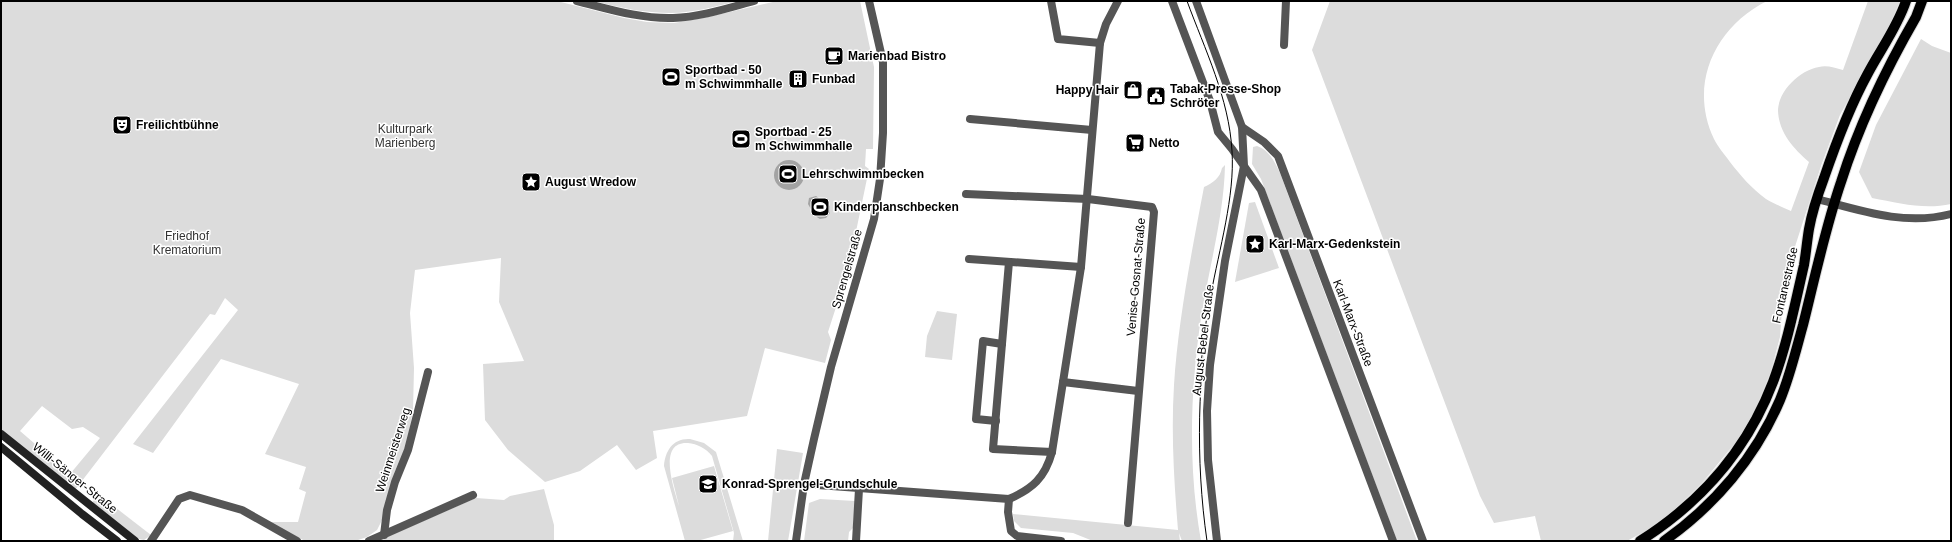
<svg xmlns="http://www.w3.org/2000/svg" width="1952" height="542" viewBox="0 0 1952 542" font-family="Arial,sans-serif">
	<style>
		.green { fill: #dcdcdc; fill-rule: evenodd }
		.water { fill: #a3a3a3 }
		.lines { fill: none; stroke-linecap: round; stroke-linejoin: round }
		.primary-casing { stroke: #dbdbdb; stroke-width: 12 }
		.minor { stroke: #555; stroke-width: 8 }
		.tertiary { stroke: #555; stroke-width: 8 }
		.secondary { stroke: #222; stroke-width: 8 }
		.primary { stroke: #000; stroke-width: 10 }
		.tram { stroke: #000; stroke-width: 1 }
		.labels { text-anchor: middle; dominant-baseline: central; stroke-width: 3; stroke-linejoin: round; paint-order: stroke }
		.poi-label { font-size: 12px; font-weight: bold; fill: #000; stroke: #fff; text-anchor: start }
		.park-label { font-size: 12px; fill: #333; stroke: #fff }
		.street-label { font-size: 12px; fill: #000; stroke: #fff }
	</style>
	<rect width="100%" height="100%" fill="#fff"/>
	<!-- green -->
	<g class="green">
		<path d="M1,1H557L624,18L647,22L674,23L708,17L777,1H860L874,67L873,149H866L865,166L869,169L848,270L828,332L831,340L825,363L765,348L747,416L653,431L657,458L636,470L617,445L580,471L545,482L508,450L485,420L483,364L524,361L499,302L501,258L415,270L410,313L414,368L413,411L406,448L383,518L377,530L367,537L355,541H305L269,522H298L306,492L299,489L306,467L265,454L299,384L221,359L153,453L133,444L238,310L225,298L215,315L210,314L75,490L1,430ZM42,406L72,429L83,427L100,438L70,474L20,431Z"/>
		<path d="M594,1H738C717,6 693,13 671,13C645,13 620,8 594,1Z"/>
		<path d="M1330,1H1767C1715,27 1688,84 1714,139C1718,147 1725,155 1730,162C1740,175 1752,189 1766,199C1774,204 1783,207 1791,211L1809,162C1794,149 1779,133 1778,111C1778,91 1800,70 1819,67C1827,65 1835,68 1843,70L1868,1H1900L1887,31L1840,115L1821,166L1791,259L1783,295L1780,337L1771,371L1756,408L1740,437L1702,483L1673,511L1647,530L1627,541H1541L1535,516L1494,523L1480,496L1312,50Z"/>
		<path d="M1921,39L1932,46L1951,53V204C1924,210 1899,203 1872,198L1859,172L1876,125Z"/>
		<path d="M1257,146C1269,150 1275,162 1280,173L1417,541H1397L1261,179L1252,164L1253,147Z"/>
		<path d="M1225,165C1224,216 1209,267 1201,318C1190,391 1188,468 1201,541H1182L1179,533L1180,541H1093L1073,533L1021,528L1014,521L1013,514L1178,530C1174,481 1171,433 1174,385C1178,321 1192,250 1204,187C1213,183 1220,178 1222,168Z"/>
		<path d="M1255,202L1279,268L1235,282L1249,203Z"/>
		<path d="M937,311L957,314L952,360L925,357L927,336Z"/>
		<path d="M690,439L704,443L716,452L743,541H733L734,533L712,456C706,448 697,444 688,443C656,441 675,491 679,506L672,478L714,466L733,531L697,541H685L664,466C665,451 673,438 690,439Z"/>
		<path d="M777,449L803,453L788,541H768Z"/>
		<path d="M544,489L554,525V541H377L476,498L504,500L510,496Z"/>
		<path d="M98,494L151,535L144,540L139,539L92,503Z"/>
		<path d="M820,499L855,501L853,528L849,532L848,541H804L809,503Z"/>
	</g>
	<!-- water -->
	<g class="water">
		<circle cx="789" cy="175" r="15"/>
		<path d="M816,196L830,206V213L826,218L820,219C814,216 811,209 808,204L809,198Z"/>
	</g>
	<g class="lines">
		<defs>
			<g id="primary">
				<path d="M1640,541C1700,503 1747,450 1773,382C1787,345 1795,304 1804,265C1806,253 1807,241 1809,229C1812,212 1818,194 1824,178C1836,143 1849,108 1867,75C1880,50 1897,28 1906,1"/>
				<path d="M1664,541C1714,506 1756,457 1780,400C1790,376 1796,350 1803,325C1815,277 1825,229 1841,182C1859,125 1886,69 1916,17L1922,1"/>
			</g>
		</defs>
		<!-- primary casing -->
		<use href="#primary" class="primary-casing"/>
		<!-- minor -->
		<g class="minor">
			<path d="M577,1C609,9 640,19 673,18C701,17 728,8 754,1"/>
			<path d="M1051,1L1058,39L1100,43"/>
			<path d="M1172,1L1210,101L1218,132L1232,149L1261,190L1393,541"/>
			<path d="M1196,1L1242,127L1244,166L1225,261L1210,365L1207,411L1208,460L1217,541"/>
			<path d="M1284,45L1286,1"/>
			<path d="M970,119L1092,130"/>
			<path d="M1242,127L1264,142L1278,156L1423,541"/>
			<path d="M966,194L1088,199L1152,207L1154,212L1128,523"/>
			<path d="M969,259L1081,267"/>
			<path d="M1009,262L993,449L1052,452"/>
			<path d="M1063,382L1138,391"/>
			<path d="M996,421L976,419L983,341L1002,344"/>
			<path d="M804,484L1009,499C1032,489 1045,478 1052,452L1081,267L1100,43L1106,24L1118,1"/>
			<path d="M1009,499L1008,512L1011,531L1017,536L1061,541"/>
			<path d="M384,535L387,510L395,482L408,450L428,372"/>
			<path d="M151,541L179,499L190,495L242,510L297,541"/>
			<path d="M369,541L473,495"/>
			<path d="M796,541L804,484L814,439L831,367L874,219L880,179L883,133V62L869,1"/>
			<path d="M856,541L859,489"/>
		</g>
		<!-- tertiary -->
		<path class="tertiary" d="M1817,199C1862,211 1905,226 1951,214"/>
		<!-- secondary -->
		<g class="secondary">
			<path d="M1,434L135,541"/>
			<path d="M1,447L82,514L117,541"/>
		</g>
		<!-- primary -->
		<use href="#primary" class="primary"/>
		<!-- tram -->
		<path class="tram" d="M1187,1C1205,50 1229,98 1232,151C1235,196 1219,250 1211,294C1198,376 1195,458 1207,541"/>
	</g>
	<!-- icons -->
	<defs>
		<symbol id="cafe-square" viewBox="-11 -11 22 22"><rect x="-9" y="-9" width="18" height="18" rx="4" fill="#000" stroke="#fff"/><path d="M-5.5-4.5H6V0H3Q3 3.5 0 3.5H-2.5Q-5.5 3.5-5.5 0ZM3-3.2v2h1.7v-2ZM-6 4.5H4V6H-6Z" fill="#fff"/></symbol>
		<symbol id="stadium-square" viewBox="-11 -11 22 22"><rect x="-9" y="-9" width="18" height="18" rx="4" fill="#000" stroke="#fff"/><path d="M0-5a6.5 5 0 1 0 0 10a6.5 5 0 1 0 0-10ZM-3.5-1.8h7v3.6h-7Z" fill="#fff"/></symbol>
		<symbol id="building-square" viewBox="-11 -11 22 22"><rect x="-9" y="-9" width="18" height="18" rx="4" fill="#000" stroke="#fff"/><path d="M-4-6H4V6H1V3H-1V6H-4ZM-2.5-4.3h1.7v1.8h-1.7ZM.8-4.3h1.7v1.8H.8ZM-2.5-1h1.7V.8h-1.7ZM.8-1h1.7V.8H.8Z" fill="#fff"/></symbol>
		<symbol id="shop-square" viewBox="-11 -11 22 22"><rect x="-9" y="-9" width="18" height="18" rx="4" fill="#000" stroke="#fff"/><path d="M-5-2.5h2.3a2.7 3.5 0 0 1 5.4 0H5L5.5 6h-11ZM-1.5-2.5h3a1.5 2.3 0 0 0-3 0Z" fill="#fff"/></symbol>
		<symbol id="civic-square" viewBox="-11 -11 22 22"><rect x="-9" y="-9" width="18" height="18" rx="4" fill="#000" stroke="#fff"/><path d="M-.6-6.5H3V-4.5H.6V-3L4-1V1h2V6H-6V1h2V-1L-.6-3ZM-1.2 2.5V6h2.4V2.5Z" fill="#fff"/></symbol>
		<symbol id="theatre-square" viewBox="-11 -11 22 22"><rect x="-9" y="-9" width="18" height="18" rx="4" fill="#000" stroke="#fff"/><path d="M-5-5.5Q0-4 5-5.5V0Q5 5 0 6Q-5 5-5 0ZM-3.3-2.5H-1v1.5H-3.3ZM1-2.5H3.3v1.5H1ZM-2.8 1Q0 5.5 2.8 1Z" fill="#fff"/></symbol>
		<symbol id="supermarket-square" viewBox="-11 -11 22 22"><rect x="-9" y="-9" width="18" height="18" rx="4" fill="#000" stroke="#fff"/><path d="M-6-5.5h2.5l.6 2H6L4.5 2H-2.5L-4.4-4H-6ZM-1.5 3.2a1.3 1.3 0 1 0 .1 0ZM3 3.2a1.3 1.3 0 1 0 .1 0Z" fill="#fff"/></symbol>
		<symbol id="sight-square" viewBox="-11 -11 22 22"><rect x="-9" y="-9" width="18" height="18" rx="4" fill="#000" stroke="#fff"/><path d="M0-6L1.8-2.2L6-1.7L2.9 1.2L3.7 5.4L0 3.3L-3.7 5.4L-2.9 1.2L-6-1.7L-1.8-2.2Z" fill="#fff"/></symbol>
		<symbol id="school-square" viewBox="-11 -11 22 22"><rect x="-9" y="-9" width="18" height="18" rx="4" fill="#000" stroke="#fff"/><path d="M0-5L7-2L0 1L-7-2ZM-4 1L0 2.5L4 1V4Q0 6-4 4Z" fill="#fff"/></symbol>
	</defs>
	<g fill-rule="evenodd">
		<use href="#cafe-square" x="823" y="45" width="22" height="22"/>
		<use href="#stadium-square" x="660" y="66" width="22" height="22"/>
		<use href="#building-square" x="787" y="68" width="22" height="22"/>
		<use href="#shop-square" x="1122" y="79" width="22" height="22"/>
		<use href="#civic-square" x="1145" y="85" width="22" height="22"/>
		<use href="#theatre-square" x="111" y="114" width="22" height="22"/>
		<use href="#stadium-square" x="730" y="128" width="22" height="22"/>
		<use href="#supermarket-square" x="1124" y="132" width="22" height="22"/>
		<use href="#stadium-square" x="777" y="163" width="22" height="22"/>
		<use href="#sight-square" x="520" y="171" width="22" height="22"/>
		<use href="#stadium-square" x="809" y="196" width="22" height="22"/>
		<use href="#sight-square" x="1244" y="233" width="22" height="22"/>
		<use href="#school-square" x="697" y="473" width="22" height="22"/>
	</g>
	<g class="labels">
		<!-- poi labels -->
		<g class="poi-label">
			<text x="848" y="56">Marienbad Bistro</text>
			<text x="685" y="70">Sportbad - 50<tspan x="685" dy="14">m Schwimmhalle</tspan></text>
			<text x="812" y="79">Funbad</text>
			<text x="1170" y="89">Tabak-Presse-Shop<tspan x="1170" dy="14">Schröter</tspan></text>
			<text x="1119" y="90" text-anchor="end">Happy Hair</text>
			<text x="136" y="125">Freilichtbühne</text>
			<text x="755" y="132">Sportbad - 25<tspan x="755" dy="14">m Schwimmhalle</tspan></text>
			<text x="1149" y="143">Netto</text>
			<text x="802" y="174">Lehrschwimmbecken</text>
			<text x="545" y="182">August Wredow</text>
			<text x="834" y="207">Kinderplanschbecken</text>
			<text x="1269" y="244">Karl-Marx-Gedenkstein</text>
			<text x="722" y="484">Konrad-Sprengel-Grundschule</text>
		</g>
		<!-- park labels -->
		<g class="park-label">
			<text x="405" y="129">Kulturpark<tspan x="405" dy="14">Marienberg</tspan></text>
			<text x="187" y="236">Friedhof<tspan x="187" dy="14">Krematorium</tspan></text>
		</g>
		<!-- street labels -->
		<g class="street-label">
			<text transform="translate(847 269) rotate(-74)">Sprengelstraße</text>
			<text transform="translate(1136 277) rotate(-85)">Venise-Gosnat-Straße</text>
			<text transform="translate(1785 285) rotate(-77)">Fontanestraße</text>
			<text transform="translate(1353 323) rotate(69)">Karl-Marx-Straße</text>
			<text transform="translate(1203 340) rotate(-83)">August-Bebel-Straße</text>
			<text transform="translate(393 450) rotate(-72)">Weinmeisterweg</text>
			<text transform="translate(75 478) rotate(39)">Willi-Sänger-Straße</text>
		</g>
	</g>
	<!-- border -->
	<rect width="1952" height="542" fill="none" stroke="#000000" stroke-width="4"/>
</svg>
